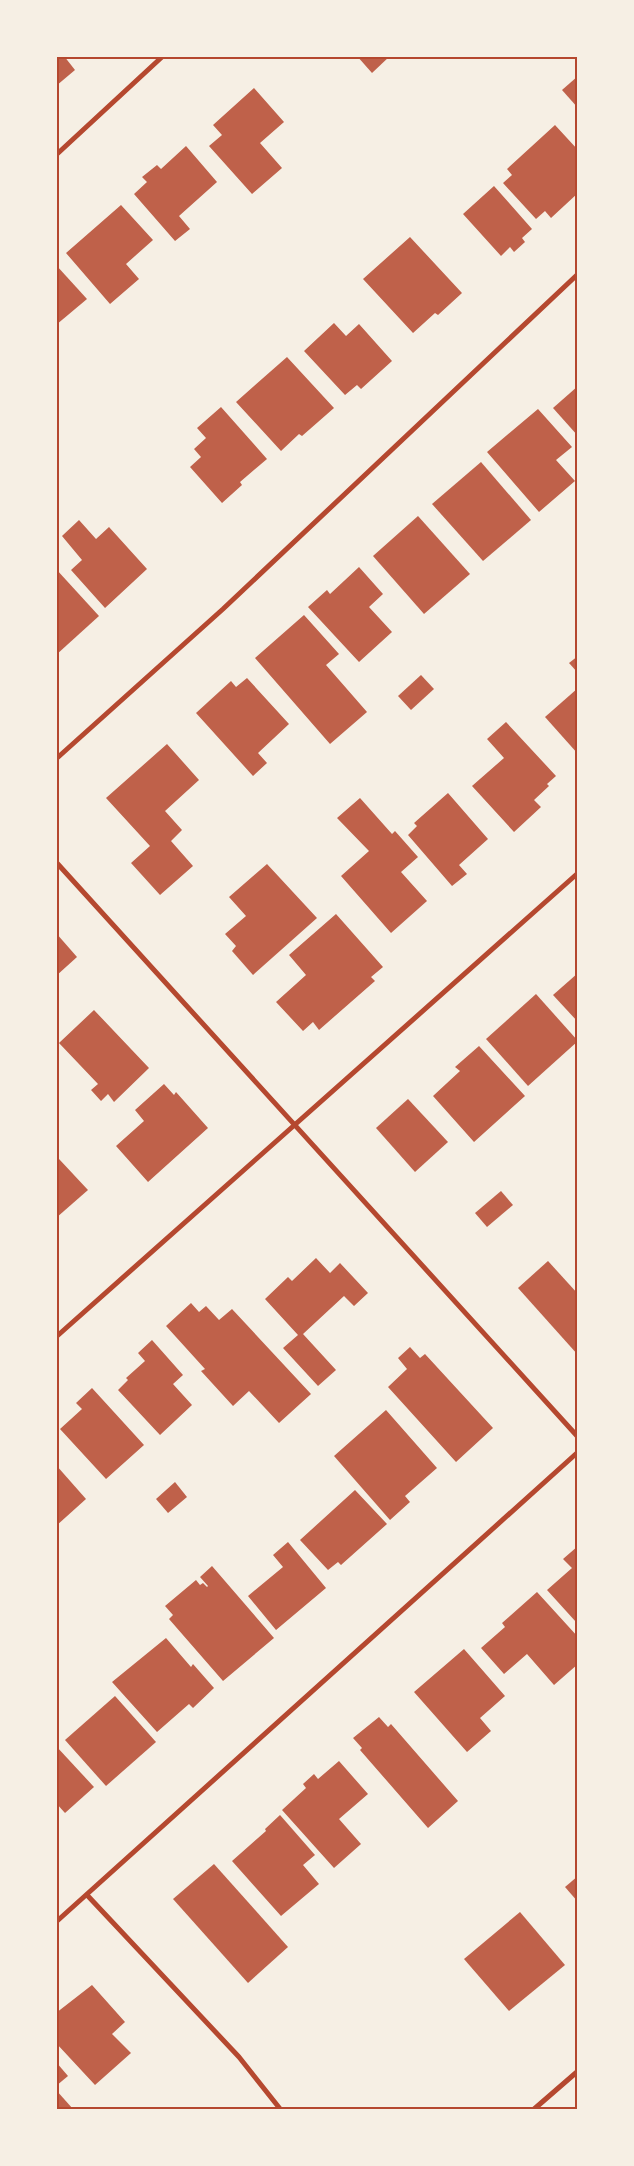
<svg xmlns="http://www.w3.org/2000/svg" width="634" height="2166" viewBox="0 0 634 2166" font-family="'Crimson Pro',serif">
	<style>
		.building { fill: #bf614a }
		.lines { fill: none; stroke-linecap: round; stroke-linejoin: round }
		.minor { stroke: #b5482f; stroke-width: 5 }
		.neatline { fill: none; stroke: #b5482f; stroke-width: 2 }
	</style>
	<rect width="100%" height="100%" fill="#f6efe4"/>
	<!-- building -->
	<g class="building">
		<path d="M56,56H64L75,70L56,86Z"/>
		<path d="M357,56H390L372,73Z"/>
		<path d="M578,76V108L562,90Z"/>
		<path d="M254,88L284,122L260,143L282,168L252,194L209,146L222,135L213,125Z"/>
		<path d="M555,125L578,150V193L551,218L545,211L536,219L503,183L512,175L507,169Z"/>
		<path d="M186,146L217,182L179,216L190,229L175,241L134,194L147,182L142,177L157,165L161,169Z"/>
		<path d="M494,186L532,229L522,238L525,242L514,252L510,247L501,256L463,214Z"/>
		<path d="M121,205L153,240L126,264L139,279L110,304L66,253Z"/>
		<path d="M410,237L462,293L438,315L435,313L413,333L363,279Z"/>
		<path d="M56,265L87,299L56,325Z"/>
		<path d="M334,323L346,336L359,324L392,361L361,389L357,385L345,395L304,351Z"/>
		<path d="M287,357L334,408L302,436L299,434L281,451L236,402Z"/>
		<path d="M578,386V436L553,408Z"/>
		<path d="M221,407L267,459L240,482L242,485L222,503L190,467L201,457L194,449L206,438L197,428Z"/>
		<path d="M538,409L572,447L556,460L575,481L539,512L487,452Z"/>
		<path d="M481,462L531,520L483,561L432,504Z"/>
		<path d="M418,516L470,574L424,614L373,556Z"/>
		<path d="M79,520L96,539L109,527L147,569L105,608L71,570L82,560L62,536Z"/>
		<path d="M359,567L383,594L369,607L392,632L359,662L308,607L327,590L330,594Z"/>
		<path d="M56,569L99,616L56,655Z"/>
		<path d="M304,615L339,654L326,665L367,712L330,744L255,658Z"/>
		<path d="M578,656V673L569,663Z"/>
		<path d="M421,675L434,689L411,710L398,696Z"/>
		<path d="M247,678L289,724L258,753L267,763L253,776L196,713L231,681L236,687Z"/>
		<path d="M578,688V754L545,717Z"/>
		<path d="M506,722L556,776L547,784L549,786L534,800L541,807L514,832L472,786L504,758L487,739Z"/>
		<path d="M167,744L199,780L165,811L182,830L171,841L193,866L160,895L131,863L150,846L106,798Z"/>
		<path d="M448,793L488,839L459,865L467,874L452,886L408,835L417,826L414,823Z"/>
		<path d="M360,798L392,834L395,831L418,857L401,872L427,901L391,933L341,876L369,851L337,818Z"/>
		<path d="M267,864L317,918L253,975L232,951L236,946L225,934L246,916L229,897Z"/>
		<path d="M336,914L383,967L371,977L375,981L319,1030L313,1022L303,1031L276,1002L306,975L289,955Z"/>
		<path d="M56,933L77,957L56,976Z"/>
		<path d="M578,973V1022L553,995Z"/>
		<path d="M536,994L578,1041L528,1086L486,1039Z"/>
		<path d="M94,1010L149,1068L114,1102L108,1094L101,1101L91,1090L98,1084L59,1043Z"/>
		<path d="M479,1046L525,1096L474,1142L433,1096L460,1071L455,1067Z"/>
		<path d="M164,1084L174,1095L176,1092L208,1128L148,1182L116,1146L144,1121L135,1110Z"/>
		<path d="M408,1099L448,1142L415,1172L376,1128Z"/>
		<path d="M59,1159L88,1190L56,1218V1161Z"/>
		<path d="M501,1191L513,1205L487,1227L475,1213Z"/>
		<path d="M316,1258L330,1273L340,1263L368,1293L354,1306L344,1296L303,1334L336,1370L318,1386L283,1348L298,1335L265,1299L288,1277L292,1281Z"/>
		<path d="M548,1261L578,1294V1355L518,1288Z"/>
		<path d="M191,1303L199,1312L206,1306L219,1320L232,1309L311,1394L279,1423L249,1391L233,1406L201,1371L205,1369L166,1326Z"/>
		<path d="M152,1340L183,1375L173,1384L192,1405L160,1435L118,1390L128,1380L126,1378L145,1361L138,1353Z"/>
		<path d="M410,1347L420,1358L425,1354L493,1428L456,1462L388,1387L407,1369L398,1358Z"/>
		<path d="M92,1388L144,1445L106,1479L60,1429L82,1409L76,1403Z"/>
		<path d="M386,1410L437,1468L405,1496L410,1502L390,1520L334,1456Z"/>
		<path d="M56,1465L86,1499L56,1526Z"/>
		<path d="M175,1482L187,1497L168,1513L156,1499Z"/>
		<path d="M355,1490L387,1524L341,1565L338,1562L328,1570L300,1540Z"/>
		<path d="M288,1542L326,1588L276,1630L248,1596L283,1567L273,1555Z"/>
		<path d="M578,1546V1621L576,1622L547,1590L572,1568L563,1559Z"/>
		<path d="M212,1566L274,1638L223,1681L169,1619L173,1615L165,1606L196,1580L200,1585L203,1583L207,1587L208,1586L200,1577Z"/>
		<path d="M537,1592L578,1637V1664L554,1685L527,1654L504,1674L481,1648L505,1627L502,1623Z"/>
		<path d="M166,1638L191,1667L193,1664L214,1688L193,1708L189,1704L157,1732L112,1682Z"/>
		<path d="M464,1649L505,1696L480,1718L491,1731L467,1752L414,1692Z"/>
		<path d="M115,1696L156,1742L106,1786L65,1740Z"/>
		<path d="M379,1717L388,1727L391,1724L458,1801L428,1828L360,1750L362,1748L353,1738Z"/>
		<path d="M56,1746L94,1787L65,1813L56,1803Z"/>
		<path d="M339,1761L368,1794L339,1819L361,1844L334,1868L282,1810L306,1788L303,1784L314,1774L318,1779Z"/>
		<path d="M280,1815L315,1855L303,1865L319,1884L281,1916L232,1861L266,1831L265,1829Z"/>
		<path d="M214,1864L288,1947L248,1983L173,1899Z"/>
		<path d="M578,1876V1902L565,1887Z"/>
		<path d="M520,1912L565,1965L509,2011L464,1959Z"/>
		<path d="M92,1985L125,2022L112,2034L131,2053L95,2085L56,2043V2013Z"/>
		<path d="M56,2062L68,2076L56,2086Z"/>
		<path d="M56,2090L73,2109L71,2110H56Z"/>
	</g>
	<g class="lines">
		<!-- minor -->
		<g class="minor">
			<path d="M56,155L163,56"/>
			<path d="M56,759L223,609L578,274"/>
			<path d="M56,862L578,1437"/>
			<path d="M56,1337L578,873"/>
			<path d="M87,1895L239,2057L281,2110"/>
			<path d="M56,1922L578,1452"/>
			<path d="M533,2110L578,2071"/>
		</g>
	</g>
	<!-- border -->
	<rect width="634" height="2166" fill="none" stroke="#f6efe4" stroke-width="115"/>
	<rect x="58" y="58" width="518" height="2050" class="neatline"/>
</svg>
